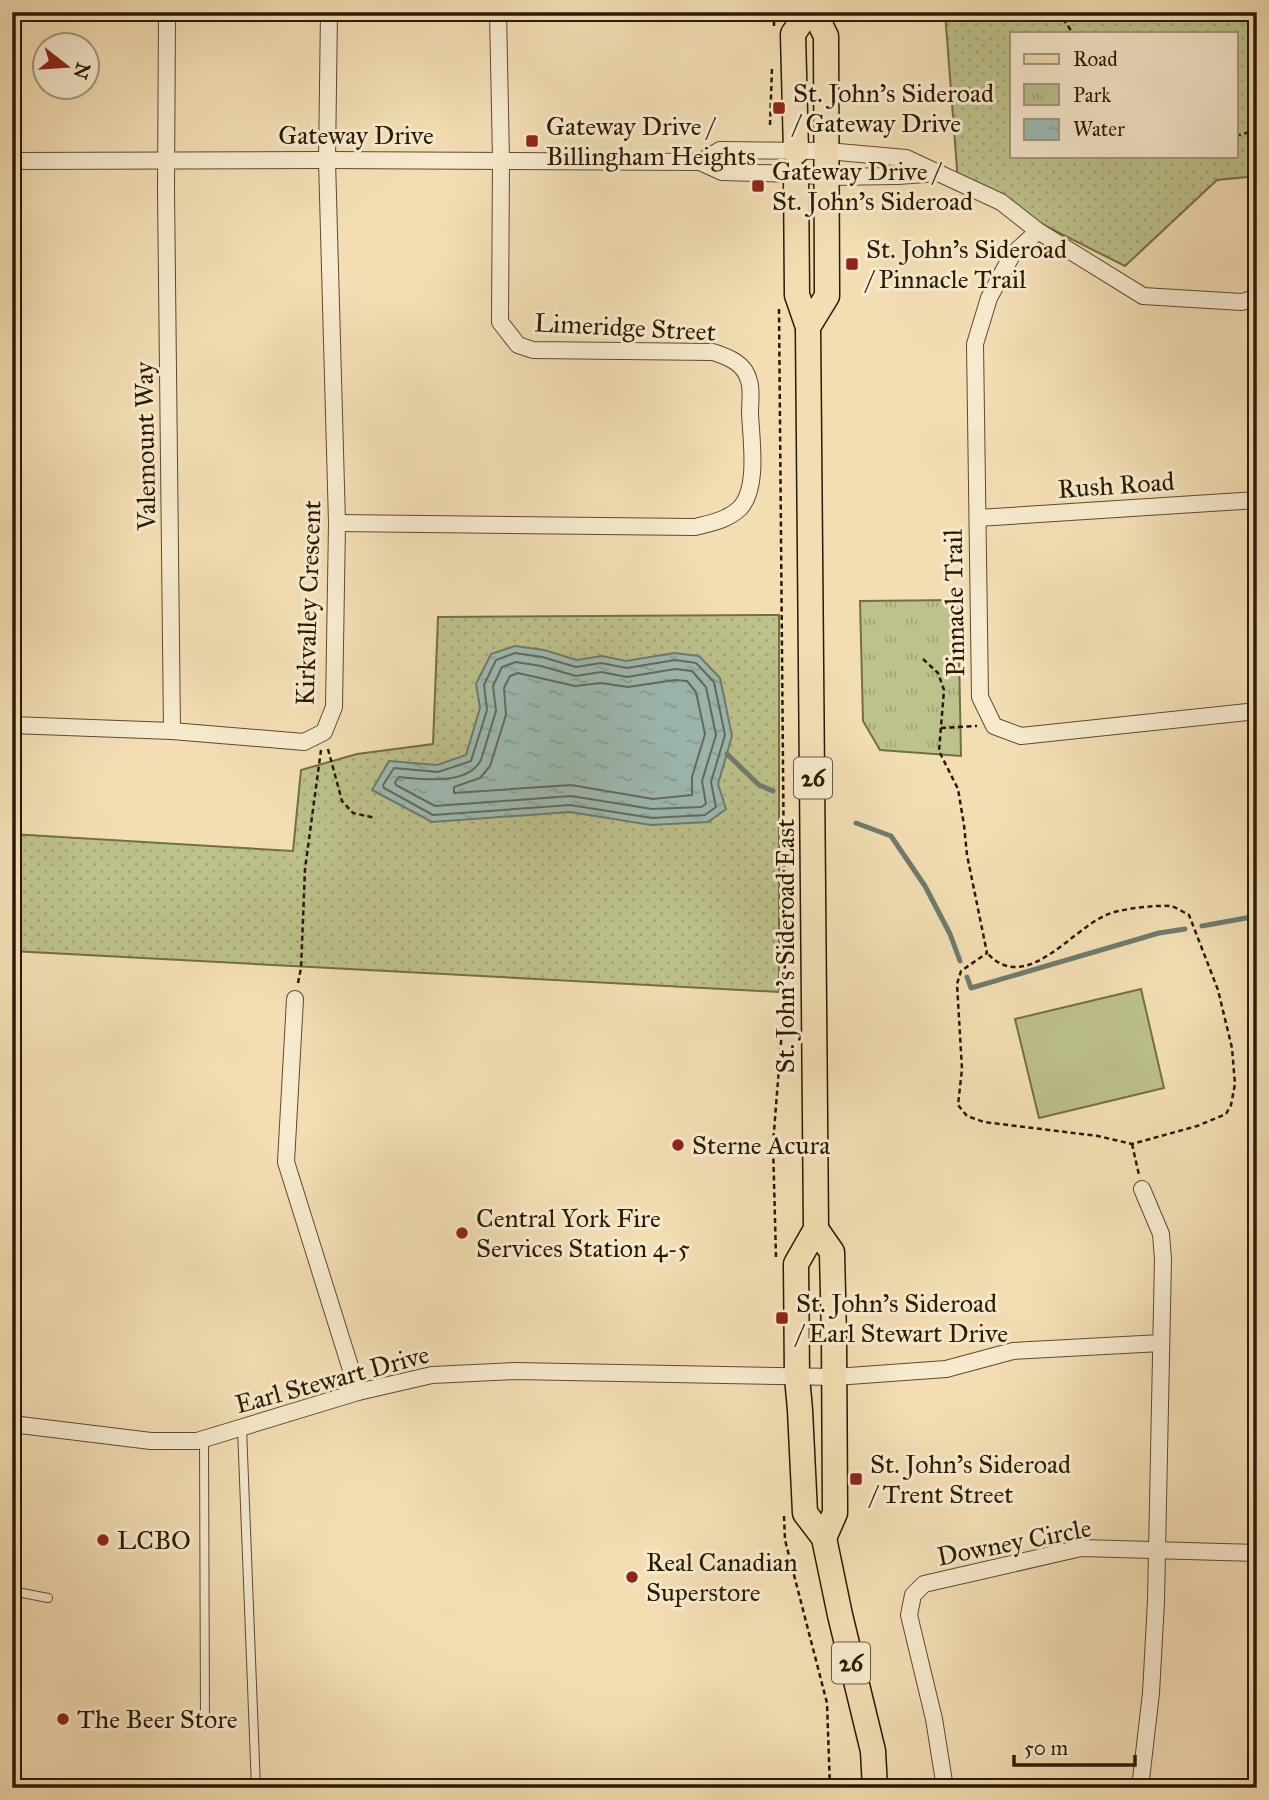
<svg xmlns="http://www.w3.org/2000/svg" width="1269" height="1800" viewBox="0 0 1269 1800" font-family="'IM FELL Great Primer',serif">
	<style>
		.grass { fill: url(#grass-dots); stroke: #746e46; stroke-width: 2; fill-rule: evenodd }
		.park { fill: url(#park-tufts); stroke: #746e46; stroke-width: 2 }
		.pitch { fill: #bdc18b; stroke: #746e46; stroke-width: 2 }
		.water { fill: url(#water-ripples); stroke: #6f7b6d; stroke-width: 2 }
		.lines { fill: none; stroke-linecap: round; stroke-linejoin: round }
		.shore { stroke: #646a5b; stroke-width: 2 }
		.stream { stroke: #6f7b6d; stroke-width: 5 }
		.lane-casing { stroke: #5d4b2e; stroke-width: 10 }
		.street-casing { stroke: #5d4b2e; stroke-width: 18 }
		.primary-casing { stroke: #2b1a02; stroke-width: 27 }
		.path { stroke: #2b1a02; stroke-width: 2.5; stroke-dasharray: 5 3.5; stroke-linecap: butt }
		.lane { stroke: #f7eace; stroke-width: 8 }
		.street { stroke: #f7eace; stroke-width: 16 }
		.primary { stroke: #f3deb4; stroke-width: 24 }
		.poi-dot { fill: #8f2418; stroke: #f7eace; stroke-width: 2.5 }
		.labels { text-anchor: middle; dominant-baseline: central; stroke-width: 6; stroke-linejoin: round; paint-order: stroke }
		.shield { fill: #f7eace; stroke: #68583f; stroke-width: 2 }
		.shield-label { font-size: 24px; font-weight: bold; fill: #2b1a02 }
		.poi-label { font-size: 26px; fill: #2b1a02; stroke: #f7eace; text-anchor: start }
		.street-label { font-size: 26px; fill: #2b1a02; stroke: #f7eace }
	</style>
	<defs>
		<pattern id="grass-dots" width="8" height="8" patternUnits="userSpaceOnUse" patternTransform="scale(1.75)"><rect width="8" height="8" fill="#bdc18b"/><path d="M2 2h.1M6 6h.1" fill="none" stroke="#a3a576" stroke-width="1.8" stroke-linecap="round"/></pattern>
		<pattern id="park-tufts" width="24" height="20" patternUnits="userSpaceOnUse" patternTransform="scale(1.75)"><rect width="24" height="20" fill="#bdc18b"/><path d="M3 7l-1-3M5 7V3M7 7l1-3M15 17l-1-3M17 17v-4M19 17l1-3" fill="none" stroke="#a3a576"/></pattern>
		<pattern id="water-ripples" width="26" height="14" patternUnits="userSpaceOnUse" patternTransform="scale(1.75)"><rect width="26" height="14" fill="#9dbbb4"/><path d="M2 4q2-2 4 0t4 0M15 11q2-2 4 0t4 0" fill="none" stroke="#87a099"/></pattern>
	</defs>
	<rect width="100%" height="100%" fill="#f3deb4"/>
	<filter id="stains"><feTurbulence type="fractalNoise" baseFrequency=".00286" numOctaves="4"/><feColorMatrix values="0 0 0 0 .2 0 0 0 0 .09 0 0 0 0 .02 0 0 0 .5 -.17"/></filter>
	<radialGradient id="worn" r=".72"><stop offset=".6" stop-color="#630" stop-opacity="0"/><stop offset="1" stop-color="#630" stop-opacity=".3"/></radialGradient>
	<!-- grass -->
	<g class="grass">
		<path d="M945,12H1257V176L1217,180L1125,266L958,182ZM1012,33H1236V156H1012Z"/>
		<path d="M779,615V992L12,951V834L293,851L301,770L357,754L433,744L438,617Z"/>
	</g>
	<!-- park -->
	<path class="park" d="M958,600L961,756L880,750L863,721L860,601Z"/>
	<!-- pitch -->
	<path class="pitch" d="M1141,989L1164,1088L1039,1118L1015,1019Z"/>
	<!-- water -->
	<path class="water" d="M515,646L544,650L577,660L602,656L626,661L674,653L699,656L720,678L732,736L718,784L726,809L708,822L651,825L570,812L432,822L372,790L389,761L437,765L466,755L480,708L476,684L491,654Z"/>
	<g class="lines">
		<!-- shore -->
		<g class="shore">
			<path d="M515,653L542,657L576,667L601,663L627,668L675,660L696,663L714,682L725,735L711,782L716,807L705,815L652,818L570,805L433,815L384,788L383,785L394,768L438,772L471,761L487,710L484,685L496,660Z"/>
			<path d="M516,662L541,666L576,676L601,672L627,677L675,669L692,671L706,687L716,735L702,781L706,804L701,807L652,809L571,796L435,806L396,785L395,782L399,777C423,779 467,786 481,760L496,711L493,686L502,667Z"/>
			<path d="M518,673L575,686L601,683L628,687L675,680L687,681L696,692L705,734L692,777V795L653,799L571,785L454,793V787L480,778L490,766L506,715L504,688L510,676Z"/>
		</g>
		<!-- stream -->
		<g class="stream">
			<path d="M727,754L759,785L773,791"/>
			<path d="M856,823L891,836L925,886L950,934L960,961"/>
			<path d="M1202,926L1257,916"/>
			<path d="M967,977L971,988L1159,933L1185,929"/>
		</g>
		<defs>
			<g id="lane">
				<path d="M242,1428L256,1788"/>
				<path d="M204,1439L205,1725"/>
				<path d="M12,1591L48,1598"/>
			</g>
			<g id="street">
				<path d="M167,12L166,190L172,731"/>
				<path d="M12,161L327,160L700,162L722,172L796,174L827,177L898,176L939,173"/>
				<path d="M700,162L720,150L827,151L906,158L1001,202L1038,231"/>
				<path d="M1257,297L1242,302L1143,296L1038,231L1012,255L989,298L975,344L980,697L994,726L1021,736L1257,711"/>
				<path d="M978,518L1257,500"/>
				<path d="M337,523L695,527C711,523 728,520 740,508C759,488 751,439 750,413C750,403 752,390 749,381C745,363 728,357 713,352L533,350L518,345L500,322L501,160L498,12"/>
				<path d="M12,725L172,731L304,742L324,732L334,707L337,523L327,160L329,12"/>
				<path d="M295,999L286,1162L358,1392"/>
				<path d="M12,1424L151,1441H197L358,1392L432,1375L515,1371L835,1377L946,1369L1013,1351L1161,1343"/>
				<path d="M945,1788L934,1719L909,1615L913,1595L924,1584L1081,1548L1257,1553"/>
				<path d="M1140,1788L1151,1693L1156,1601L1163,1259L1161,1234L1142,1189"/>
			</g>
			<g id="primary">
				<path d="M796,152L793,34L808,12"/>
				<path d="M796,174L797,295L808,327L816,1229L796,1264L797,1377L800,1410L805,1513L824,1538L840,1615L873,1751L875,1788"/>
				<path d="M808,327L827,296L826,36L814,12"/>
				<path d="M816,1229L832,1252L834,1337L835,1513L824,1538"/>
			</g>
		</defs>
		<!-- lane casing -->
		<use href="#lane" class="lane-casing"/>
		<!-- street casing -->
		<use href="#street" class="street-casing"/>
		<!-- primary casing -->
		<use href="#primary" class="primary-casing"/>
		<!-- path -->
		<g class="path">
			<path d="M1058,12L1073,33"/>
			<path d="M774,26V12"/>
			<path d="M770,125L772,68"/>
			<path d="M1236,136L1257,130"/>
			<path d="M923,659L938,673L944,690L939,751L958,789L964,825L967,855L987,953L961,971L957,984L962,1069L958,1105L967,1116L984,1122L1098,1136L1132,1144L1197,1126L1226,1114L1231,1105L1235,1084L1232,1048L1218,990L1189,915C1183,912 1176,907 1170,906C1154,905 1119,909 1106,915C1070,931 1025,995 987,953"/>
			<path d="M941,728L977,726"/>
			<path d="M328,749L342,801L353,813L376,818"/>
			<path d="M298,983L301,968L305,869L321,750"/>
			<path d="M1132,1144L1139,1175"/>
			<path d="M776,1257L773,1144L785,992L779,309"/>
			<path d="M784,1516L785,1540L827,1703L830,1788"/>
		</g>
		<!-- lane -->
		<use href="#lane" class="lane"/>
		<!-- street -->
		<use href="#street" class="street"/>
		<!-- primary -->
		<use href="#primary" class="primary"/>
	</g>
	<!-- markers -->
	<g class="poi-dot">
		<rect x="772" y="101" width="14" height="14" rx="3.5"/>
		<rect x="525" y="134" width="14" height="14" rx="3.5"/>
		<rect x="751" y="179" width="14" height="14" rx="3.5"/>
		<rect x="845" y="257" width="14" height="14" rx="3.5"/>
		<circle cx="678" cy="1145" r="7"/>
		<circle cx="462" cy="1233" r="7"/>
		<rect x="775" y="1311" width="14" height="14" rx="3.5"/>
		<rect x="849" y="1472" width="14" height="14" rx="3.5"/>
		<circle cx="103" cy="1540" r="7"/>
		<circle cx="632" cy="1577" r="7"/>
		<circle cx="63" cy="1719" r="7"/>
	</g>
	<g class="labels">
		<!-- shield labels -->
		<g class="shield">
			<rect x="794" y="757.5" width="38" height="41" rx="5"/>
			<rect x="832" y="1642.5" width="38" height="41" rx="5"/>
		</g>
		<g class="shield-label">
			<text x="813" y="778">26</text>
			<text x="851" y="1663">26</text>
		</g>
		<!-- poi labels -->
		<g class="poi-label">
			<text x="793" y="93">St. John's Sideroad<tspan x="793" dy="30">/ Gateway Drive</tspan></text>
			<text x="546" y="126">Gateway Drive /<tspan x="546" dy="30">Billingham Heights</tspan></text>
			<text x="772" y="171">Gateway Drive /<tspan x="772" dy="30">St. John's Sideroad</tspan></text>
			<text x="866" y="249">St. John's Sideroad<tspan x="866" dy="30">/ Pinnacle Trail</tspan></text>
			<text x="692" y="1145">Sterne Acura</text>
			<text x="476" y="1218">Central York Fire<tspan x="476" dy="30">Services Station 4-5</tspan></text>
			<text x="796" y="1303">St. John's Sideroad<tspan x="796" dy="30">/ Earl Stewart Drive</tspan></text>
			<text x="870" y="1464">St. John's Sideroad<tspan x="870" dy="30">/ Trent Street</tspan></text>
			<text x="117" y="1540">LCBO</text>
			<text x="646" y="1562">Real Canadian<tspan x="646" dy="30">Superstore</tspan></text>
			<text x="77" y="1719">The Beer Store</text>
		</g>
		<!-- street labels -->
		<g class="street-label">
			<text x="356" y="135">Gateway Drive</text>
			<text transform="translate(625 327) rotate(3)">Limeridge Street</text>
			<text transform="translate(145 446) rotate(-91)">Valemount Way</text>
			<text transform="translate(1116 485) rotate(-4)">Rush Road</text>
			<text transform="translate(308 603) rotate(-88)">Kirkvalley Crescent</text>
			<text transform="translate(954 603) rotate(-91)">Pinnacle Trail</text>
			<text transform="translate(785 946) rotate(-90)">St. John's Sideroad East</text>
			<text transform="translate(332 1379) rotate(-15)">Earl Stewart Drive</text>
			<text transform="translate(1014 1542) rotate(-11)">Downey Circle</text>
		</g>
	</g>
	<!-- margin -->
	<rect width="1269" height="1800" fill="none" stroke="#f3deb4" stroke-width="42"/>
	<rect x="14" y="14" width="1241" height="1772" fill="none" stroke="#2b1a02" stroke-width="3.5"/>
	<rect x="21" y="21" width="1227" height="1758" fill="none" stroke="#2b1a02" stroke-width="2"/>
	<!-- legend -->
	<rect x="1010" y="32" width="228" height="126" fill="#f7eace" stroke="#a5977c" stroke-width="2"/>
	<rect x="1024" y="54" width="35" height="10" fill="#f3deb4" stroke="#a5977c" stroke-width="2"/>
	<text x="1073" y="66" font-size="21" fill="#2b1a02">Road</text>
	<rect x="1024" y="84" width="35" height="21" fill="url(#park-tufts)" stroke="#a5977c" stroke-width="2"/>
	<text x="1073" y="102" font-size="21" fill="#2b1a02">Park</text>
	<rect x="1024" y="119" width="35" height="21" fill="url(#water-ripples)" stroke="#a5977c" stroke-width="2"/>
	<text x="1073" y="136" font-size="21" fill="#2b1a02">Water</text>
	<!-- north arrow -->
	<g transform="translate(66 66) rotate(107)"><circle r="33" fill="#f7eace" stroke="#a5977c" stroke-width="2"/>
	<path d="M0-5L12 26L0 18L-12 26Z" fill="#8f2418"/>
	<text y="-10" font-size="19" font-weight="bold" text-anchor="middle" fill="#2b1a02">N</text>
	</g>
	<!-- scale -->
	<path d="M1014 1755v10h121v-10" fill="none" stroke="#2b1a02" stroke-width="3.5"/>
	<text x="1024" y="1755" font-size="21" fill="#2b1a02" stroke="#f7eace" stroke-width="5" paint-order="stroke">50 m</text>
	<rect width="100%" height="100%" filter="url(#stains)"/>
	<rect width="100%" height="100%" fill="url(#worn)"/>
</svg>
